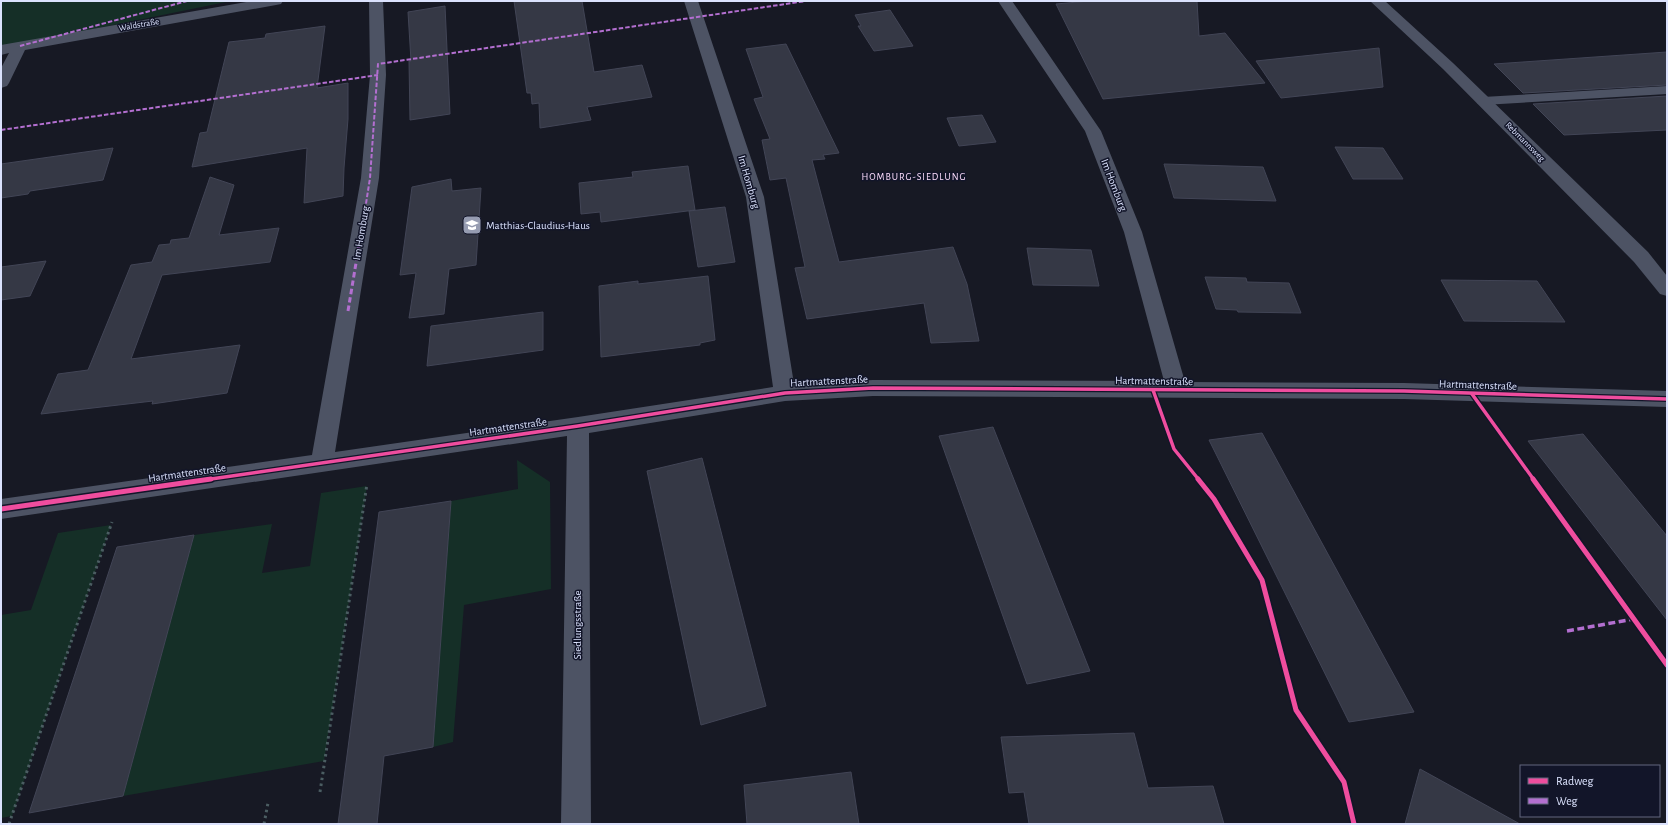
<svg xmlns="http://www.w3.org/2000/svg" width="1668" height="825" viewBox="0 0 1668 825" font-family="'Alegreya Sans',sans-serif">
	<style>
		.green { fill: #152f27 }
		.building { fill: #353845; stroke: #424556 }
		.lines { fill: none; stroke-linecap: round; stroke-linejoin: round }
		.path { stroke: #4b5d62; stroke-width: 3; stroke-dasharray: 2.5 3.5; stroke-linecap: butt }
		.lane { fill: #4d5364; fill-rule: evenodd }
		.street { fill: #4d5364; fill-rule: evenodd }
		.quiet-far2 { stroke: #b36fd0; stroke-width: 2; stroke-dasharray: 4.5 2; stroke-linecap: butt }
		.quiet-far1 { stroke: #b36fd0; stroke-width: 3; stroke-dasharray: 5.5 3; stroke-linecap: butt }
		.quiet { stroke: #b36fd0; stroke-width: 3.5; stroke-dasharray: 7 3.5; stroke-linecap: butt }
		.cycleway-far1-casing { stroke: #121529; stroke-width: 6 }
		.cycleway-casing { stroke: #121529; stroke-width: 8 }
		.cycleway-far1 { stroke: #ef4d9e; stroke-width: 3.5 }
		.cycleway { stroke: #ef4d9e; stroke-width: 5 }
		.labels { text-anchor: middle; dominant-baseline: central; stroke-width: 3; stroke-linejoin: round; paint-order: stroke }
		.far-street-label { font-size: 9px; fill: #dbe2fd; stroke: #121529 }
		.far-neighbourhood-label { font-size: 10px; letter-spacing: 1px; fill: #fdddfc; stroke: #121529 }
		.street-label { font-size: 11px; fill: #dbe2fd; stroke: #121529 }
		.poi-label { font-size: 11px; fill: #dbe2fd; stroke: #121529; text-anchor: start }
	</style>
	<rect width="100%" height="100%" fill="#171924"/>
	<!-- green -->
	<g class="green">
		<path d="M1,1H231L1,48Z"/>
		<path d="M517,460L550,482L551,589L464,605L453,742L433,747L451,501L518,489Z"/>
		<path d="M367,486L324,761L123,796L194,535L272,524L262,573L310,566L321,493Z"/>
		<path d="M111,525L12,816L1,818V615L31,610L58,533Z"/>
	</g>
	<!-- building -->
	<g class="building">
		<path d="M514,1H582L594,72L642,65L652,97L587,107L591,120L540,128L539,103L532,104L531,93H527Z"/>
		<path d="M1089,1H1197L1199,36L1225,33L1265,83L1103,99L1056,4Z"/>
		<path d="M445,6L450,114L410,120L409,61H411L408,12Z"/>
		<path d="M890,10L913,46L874,51L858,26H861L855,15Z"/>
		<path d="M325,26L317,88L348,83V119L344,168L343,196L304,203L307,148L192,167L200,133L207,132L229,42L265,38L266,34Z"/>
		<path d="M786,44L839,153L823,155L825,159L812,160L839,262L953,247L967,284L979,341L931,343L924,303L807,319L795,268L805,267L786,178L770,180L762,140L770,139L754,99L763,97L746,49Z"/>
		<path d="M1379,48L1383,87L1281,98L1256,61Z"/>
		<path d="M1667,52V85L1523,93L1494,64Z"/>
		<path d="M1667,96V130L1564,135L1533,104Z"/>
		<path d="M982,115L996,142L959,146L947,118Z"/>
		<path d="M1335,147L1383,148L1403,179H1353Z"/>
		<path d="M113,148L103,180L30,191L28,194L1,198V164Z"/>
		<path d="M1164,164L1263,167L1276,201L1174,198Z"/>
		<path d="M688,166L695,210L601,222L600,212L581,214L579,183L633,177L632,172Z"/>
		<path d="M210,177L234,185L219,235L279,228L270,262L162,275L131,359L240,345L227,393L152,404L153,401L41,414L58,374L88,370L131,265L152,262L159,245L170,244L171,240L189,238Z"/>
		<path d="M451,179L452,191L481,188L476,265L449,269L444,314L409,318L416,273L400,275L412,187Z"/>
		<path d="M725,207L735,262L698,267L689,211Z"/>
		<path d="M1027,248L1091,250L1099,286L1033,285Z"/>
		<path d="M46,261L30,296L1,300V267Z"/>
		<path d="M708,276L715,340L700,343V345L601,357L599,286L638,281V284Z"/>
		<path d="M1205,277L1246,278L1247,282L1289,283L1301,313L1238,312L1237,310L1216,309Z"/>
		<path d="M1441,280L1537,281L1565,322L1464,321Z"/>
		<path d="M543,312V350L427,366L431,326Z"/>
		<path d="M993,427L1090,671L1027,684L939,436Z"/>
		<path d="M1262,433L1414,712L1349,722L1209,440Z"/>
		<path d="M1583,434L1667,536V620L1528,441Z"/>
		<path d="M702,458L766,706L701,725L647,471Z"/>
		<path d="M451,501L433,747L384,756L377,824H338L379,512Z"/>
		<path d="M194,535L123,796L29,813L117,547Z"/>
		<path d="M1134,733L1148,788L1213,786L1224,824H1029L1024,792L1009,793L1001,737Z"/>
		<path d="M1420,769L1520,824H1405Z"/>
		<path d="M851,772L859,824H747L744,785Z"/>
	</g>
	<g class="lines">
		<!-- path -->
		<g class="path">
			<path d="M320,792L367,484"/>
			<path d="M9,824L112,522"/>
			<path d="M264,824L268,803"/>
		</g>
		<!-- lane -->
		<path class="lane" d="M1667,86V94L1483,105L1478,104L1476,101L1478,98L1483,97Z"/>
		<!-- street -->
		<g class="street">
			<path d="M252,1H283L281,4L276,5L25,50L9,83L7,86L1,88V68L9,53L1,55V45Z"/>
			<path d="M369,1H383L386,75L379,178L335,452L578,417L773,387L746,197L684,1H698L764,197L794,384L873,380L1164,381L1124,232L1085,131L998,1H1012L1101,131L1142,232L1185,382L1404,383L1667,391V407L1404,399L873,396L785,401L589,433L591,824H561L567,436L1,519V499L312,455L361,178L370,75Z"/>
			<path d="M1370,1H1385L1453,63L1648,252L1667,276V296L1660,294L1634,262L1443,69Z"/>
		</g>
		<!-- quiet-far2 -->
		<g class="quiet-far2">
			<path d="M20,46L187,1"/>
			<path d="M1,130L378,75"/>
			<path d="M365,210L370,178L378,64L806,1"/>
		</g>
		<!-- quiet-far1 -->
		<path class="quiet-far1" d="M348,311L365,209"/>
		<!-- quiet -->
		<path class="quiet" d="M1567,631L1634,619"/>
		<defs>
			<g id="cycleway-far1">
				<path d="M1153,390L1174,449L1199,480"/>
				<path d="M1472,394L1534,480"/>
				<path d="M204,480L578,426L785,393L873,388L1404,391L1667,399"/>
			</g>
			<g id="cycleway">
				<path d="M1198,479L1214,499L1262,580L1296,710L1344,782L1354,824"/>
				<path d="M1533,479L1667,665"/>
				<path d="M1,509L211,479"/>
			</g>
		</defs>
		<!-- cycleway-far1 casing -->
		<use href="#cycleway-far1" class="cycleway-far1-casing"/>
		<!-- cycleway casing -->
		<use href="#cycleway" class="cycleway-casing"/>
		<!-- cycleway-far1 -->
		<use href="#cycleway-far1" class="cycleway-far1"/>
		<!-- cycleway -->
		<use href="#cycleway" class="cycleway"/>
	</g>
	<!-- icons -->
	<defs>
		<symbol id="school-square" viewBox="-11 -11 22 22"><rect x="-9" y="-9" width="18" height="18" rx="4" fill="#969cb1" stroke="#121529"/><path d="M0-5L7-2L0 1L-7-2ZM-4 1L0 2.5L4 1V4Q0 6-4 4Z" fill="#fff"/></symbol>
	</defs>
	<g fill-rule="evenodd">
		<use href="#school-square" x="461" y="214" width="22" height="22"/>
	</g>
	<g class="labels">
		<!-- far-street labels -->
		<g class="far-street-label">
			<text transform="translate(139 25) rotate(-10)">Waldstraße</text>
			<text transform="translate(1525 142) rotate(45)">Rebmannsweg</text>
		</g>
		<!-- far-neighbourhood labels -->
		<g class="far-neighbourhood-label">
			<text x="914" y="177">HOMBURG-SIEDLUNG</text>
		</g>
		<!-- street labels -->
		<g class="street-label">
			<text transform="translate(749 182) rotate(74)">Im Homburg</text>
			<text transform="translate(1114 185) rotate(69)">Im Homburg</text>
			<text transform="translate(361 233) rotate(-80)">Im Homburg</text>
			<text transform="translate(829 381) rotate(-3)">Hartmattenstraße</text>
			<text transform="translate(1154 381) rotate(1)">Hartmattenstraße</text>
			<text transform="translate(1478 385) rotate(2)">Hartmattenstraße</text>
			<text transform="translate(508 427) rotate(-8)">Hartmattenstraße</text>
			<text transform="translate(187 473) rotate(-8)">Hartmattenstraße</text>
			<text transform="translate(577 625) rotate(-90)">Siedlungsstraße</text>
		</g>
		<!-- poi labels -->
		<g class="poi-label">
			<text x="486" y="225">Matthias-Claudius-Haus</text>
		</g>
	</g>
	<!-- border -->
	<rect width="1668" height="825" fill="none" stroke="#dbe2fd" stroke-width="4"/>
	<!-- legend -->
	<rect x="1520" y="765" width="140" height="52" fill="#121529" stroke="#62677e"/>
	<rect x="1528" y="778" width="20" height="6" fill="#ef4d9e" stroke="#62677e"/>
	<text x="1556" y="785" font-size="12" fill="#dbe2fd">Radweg</text>
	<rect x="1528" y="798" width="20" height="6" fill="#b36fd0" stroke="#62677e"/>
	<text x="1556" y="805" font-size="12" fill="#dbe2fd">Weg</text>
</svg>
